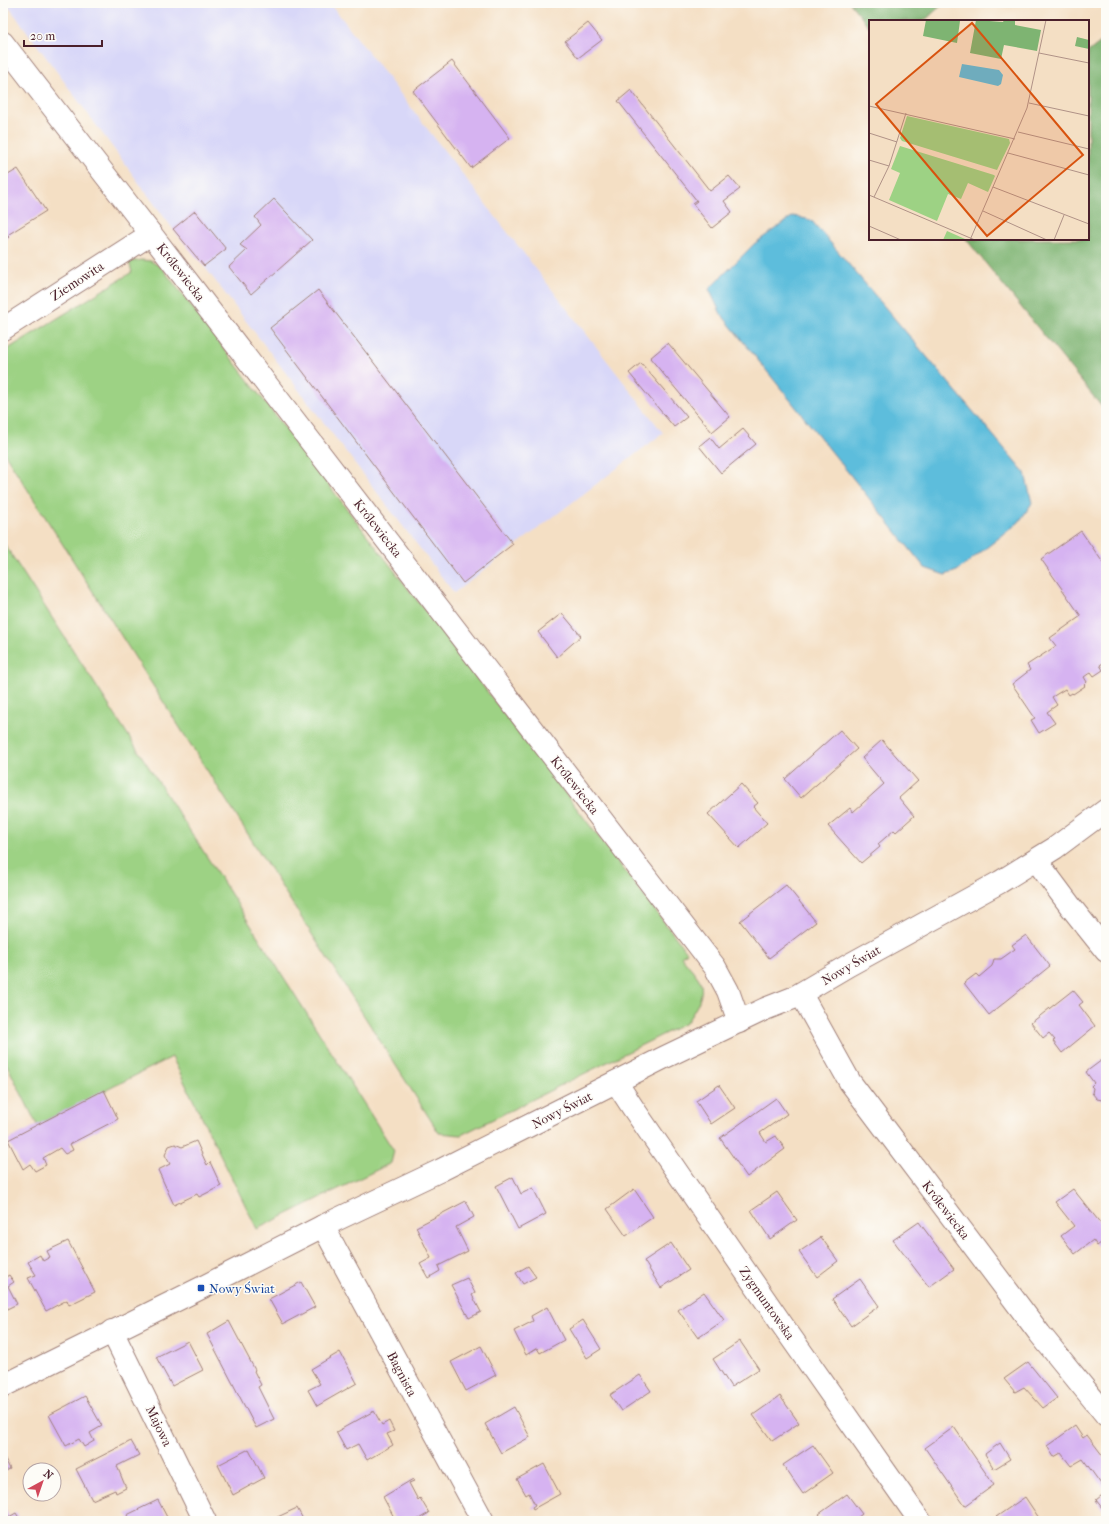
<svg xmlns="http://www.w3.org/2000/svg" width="1109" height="1524" viewBox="0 0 1109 1524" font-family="'IM FELL French Canon',serif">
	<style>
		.built { fill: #d8d7f8 }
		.green { fill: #9dd284; stroke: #747858 }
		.forest { fill: #7eb472; stroke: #646a4e }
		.water { fill: #5dbddc; stroke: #546e84 }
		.building { fill: #d6b3f1 }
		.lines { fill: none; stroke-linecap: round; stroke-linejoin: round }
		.street-casing { stroke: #9f7f78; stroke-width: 24 }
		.street { stroke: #fff; stroke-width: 22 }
		.transit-dot { fill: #1a4fb4; stroke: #fdfcf7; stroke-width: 1.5 }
		.labels { text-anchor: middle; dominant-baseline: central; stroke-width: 3; stroke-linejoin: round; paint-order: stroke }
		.street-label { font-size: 13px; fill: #4a1f2b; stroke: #fdfcf7 }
		.transit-label { font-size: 13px; fill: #164399; stroke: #fdfcf7; text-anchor: start }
		.inset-road { fill: none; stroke: #b09287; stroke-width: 1 }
		.view { fill: #d8530f; fill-opacity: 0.15; stroke: #d8530f; stroke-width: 2 }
		.inset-edge { fill: none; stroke: #4a1f2b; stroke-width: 2 }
	</style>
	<rect width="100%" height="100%" fill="#fdfcf7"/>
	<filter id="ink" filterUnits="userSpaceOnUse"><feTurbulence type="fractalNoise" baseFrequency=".025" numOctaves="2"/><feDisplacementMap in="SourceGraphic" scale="8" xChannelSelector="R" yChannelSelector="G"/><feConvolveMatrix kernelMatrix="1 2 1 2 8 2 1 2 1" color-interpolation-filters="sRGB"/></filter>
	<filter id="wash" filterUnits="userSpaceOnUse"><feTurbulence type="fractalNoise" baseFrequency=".012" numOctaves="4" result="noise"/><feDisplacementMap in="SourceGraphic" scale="16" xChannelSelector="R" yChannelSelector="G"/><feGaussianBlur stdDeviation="0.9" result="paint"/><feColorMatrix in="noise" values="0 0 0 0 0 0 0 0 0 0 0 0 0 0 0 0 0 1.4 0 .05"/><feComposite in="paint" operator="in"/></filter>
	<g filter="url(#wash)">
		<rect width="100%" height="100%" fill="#f4dfc4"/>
		<!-- built -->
		<path class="built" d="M6,3H330L663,433L454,593L204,266L173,229Z"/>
		<!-- green -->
		<g class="green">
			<path d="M141,260L151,261L162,268L687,952L681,956C687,964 694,971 699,979C707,994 694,1011 686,1023L461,1135L439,1133L3,451V352L132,272L129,262Z"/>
			<path d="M3,542L229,891L394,1151L391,1163L257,1229L172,1057L37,1125L3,1057Z"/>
		</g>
		<!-- forest -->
		<g class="forest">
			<path d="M850,3H944L924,21H870V28Z"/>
			<path d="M1106,38V404L1102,407L966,239H1088V52Z"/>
		</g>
		<!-- water -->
		<path class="water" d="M793,216L811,220L824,235L1025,473L1032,503L1019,522L957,571L945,575L925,568L721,314L709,289L754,244Z"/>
		<g id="blocks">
			<!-- building -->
			<g class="building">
				<path d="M588,23L602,40L578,58L565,41Z"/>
				<path d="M452,61L510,138L471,168L413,91Z"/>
				<path d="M631,90L710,191L729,176L740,189L724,201L732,212L712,228L693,204L697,201L618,101Z"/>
				<path d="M18,169L46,211L9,234L7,236L9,237L3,241V178Z"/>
				<path d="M274,199L312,240L251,294L229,267L247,250L240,245L261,225L255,217Z"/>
				<path d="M195,211L226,249L204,266L173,229Z"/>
				<path d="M318,290L513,544L463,583L270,328Z"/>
				<path d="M668,343L730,417L712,432L650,358Z"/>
				<path d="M641,363L687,417L674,427L629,373Z"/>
				<path d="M743,429L756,444L721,473L699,446L710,437L719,449Z"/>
				<path d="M1081,531L1106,567V661L1100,665L1103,670L1094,676L1091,672L1084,677L1087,682L1084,685L1085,686L1073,694L1072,693L1069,695L1065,689L1052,697L1057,705L1047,712L1055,723L1039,733L1031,720L1035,718L1012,684L1030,670L1027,665L1056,646L1050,638L1081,616L1041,559Z"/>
				<path d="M562,613L581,636L557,657L538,632Z"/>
				<path d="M840,730L857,749L801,798L785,779Z"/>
				<path d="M882,740L918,781L899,798L914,816L896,832L894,830L878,844L880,847L861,863L828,826L850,808L853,812L884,784L862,758Z"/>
				<path d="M741,784L758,803L753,807L767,823L739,848L708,814Z"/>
				<path d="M786,885L816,922L769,958L740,921Z"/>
				<path d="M1026,935L1050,966L989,1015L964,983L976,974L979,977L992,966L994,959H1001L1015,949L1012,945Z"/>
				<path d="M1073,990L1083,1002L1079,1005L1095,1026L1062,1053L1053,1041L1055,1040L1049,1033L1043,1038L1031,1023Z"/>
				<path d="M1106,1057V1101L1104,1102L1102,1100L1097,1099L1092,1093L1093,1088L1091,1086L1094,1083L1086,1072Z"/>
				<path d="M719,1085L735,1108L711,1124L696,1101Z"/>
				<path d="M104,1090L118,1119L70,1144L73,1150L65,1154L60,1148L43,1158L46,1165L35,1171L30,1164L23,1169L8,1140Z"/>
				<path d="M776,1098L787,1114L760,1133L766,1142L776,1136L785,1149L747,1177L720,1138Z"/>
				<path d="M196,1141L207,1165L210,1162L221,1186L199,1197L197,1194L174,1205L158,1170L170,1164L165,1155L169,1146L175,1144L182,1147Z"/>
				<path d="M513,1177L521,1194L533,1188L546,1214L518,1229L496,1186Z"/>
				<path d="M634,1189L653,1217L626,1236L607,1209Z"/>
				<path d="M1073,1189L1106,1230V1239L1097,1246L1093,1240L1075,1254L1061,1236L1074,1226L1055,1202Z"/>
				<path d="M777,1192L797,1220L770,1239L751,1210Z"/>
				<path d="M466,1201L474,1217L456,1227L468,1251L438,1266L440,1271L428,1278L420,1264L431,1258L416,1227Z"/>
				<path d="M919,1222L954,1269L929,1287L893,1240Z"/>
				<path d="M821,1237L838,1261L817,1277L799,1252Z"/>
				<path d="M68,1241L95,1292L69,1305L67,1300L46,1311L28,1278L36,1275L28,1262L40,1255L43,1261L50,1257L47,1251Z"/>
				<path d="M671,1243L689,1270L661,1288L644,1261Z"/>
				<path d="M528,1266L536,1277L523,1284L516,1273Z"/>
				<path d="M9,1275L14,1282L8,1286L17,1304L3,1311V1276L4,1278Z"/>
				<path d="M467,1278L475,1293L472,1295L481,1312L469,1318L451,1285Z"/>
				<path d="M860,1279L879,1306L851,1326L832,1299Z"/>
				<path d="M301,1282L315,1307L283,1324L269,1299Z"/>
				<path d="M704,1292L724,1320L698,1338L678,1310Z"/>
				<path d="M547,1307L564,1340L540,1353L537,1348L526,1355L514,1331L533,1321L531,1316Z"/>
				<path d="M583,1320L601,1349L587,1358L569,1329Z"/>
				<path d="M229,1321L255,1370L254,1371L261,1385L258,1387L274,1419L256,1428L207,1334Z"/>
				<path d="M188,1341L203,1370L172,1386L156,1357Z"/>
				<path d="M740,1341L759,1369L731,1387L713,1359Z"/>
				<path d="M481,1346L496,1375L466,1391L451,1362Z"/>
				<path d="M340,1352L357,1383L317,1406L308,1390L320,1384L311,1369Z"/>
				<path d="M1028,1362L1057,1398L1043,1408L1024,1387L1015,1392L1004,1379Z"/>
				<path d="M640,1375L651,1391L621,1411L610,1395Z"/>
				<path d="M85,1396L102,1426L90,1433L94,1441L84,1447L79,1439L66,1446L49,1415Z"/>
				<path d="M780,1396L799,1423L772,1441L753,1415Z"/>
				<path d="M514,1407L530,1437L501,1453L485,1424Z"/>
				<path d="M374,1411L382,1425L389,1421L394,1431L387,1434L393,1445L367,1460L358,1444L346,1450L336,1432Z"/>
				<path d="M1075,1426L1083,1438L1087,1435L1106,1460V1491L1083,1459L1071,1466L1061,1453L1054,1457L1047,1446Z"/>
				<path d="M954,1427L994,1485L965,1506L925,1448Z"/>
				<path d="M131,1441L139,1455L117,1466L126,1488L116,1493L115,1490L92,1500L76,1469Z"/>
				<path d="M1000,1443L1010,1459L994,1469L985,1454Z"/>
				<path d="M813,1445L833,1473L803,1494L783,1465Z"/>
				<path d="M249,1449L264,1478L233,1495L218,1465Z"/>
				<path d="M3,1455L10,1469L3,1472Z"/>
				<path d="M544,1464L560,1494L533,1509L532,1507L535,1505L529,1493L526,1495L517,1479Z"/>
				<path d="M413,1479L414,1481L409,1483L418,1500L420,1498L429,1513L415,1521H396L383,1497Z"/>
				<path d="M1106,1492V1513L1096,1500Z"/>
				<path d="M847,1494L862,1514L853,1521H824L819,1514Z"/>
				<path d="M1025,1497L1041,1521H999L996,1517Z"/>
				<path d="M158,1500L169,1521H130L127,1515Z"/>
				<path d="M3,1504L9,1517L16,1513L21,1521H3Z"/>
				<path d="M297,1508L304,1521H269Z"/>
			</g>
		</g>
	</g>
	<g filter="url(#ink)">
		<use href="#blocks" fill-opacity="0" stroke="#9f7f78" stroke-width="1"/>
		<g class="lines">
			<defs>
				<g id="street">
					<path d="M3,43L151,234L715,967L728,991L739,1022"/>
					<path d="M3,329L151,234"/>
					<path d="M1036,860L1071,907L1106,951"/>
					<path d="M801,994L850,1082L1040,1334L1106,1415"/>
					<path d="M616,1082L633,1108L783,1326L920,1521"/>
					<path d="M323,1226L483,1521"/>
					<path d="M112,1331L205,1521"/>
					<path d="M3,1386L201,1288L323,1226L441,1170L663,1058L765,1009L793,998L849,965L1000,882L1055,848L1106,810"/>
				</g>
			</defs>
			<!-- street casing -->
			<use href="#street" class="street-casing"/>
			<!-- street -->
			<use href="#street" class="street"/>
		</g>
	</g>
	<!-- markers -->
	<rect class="transit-dot" x="197" y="1284" width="8" height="8" rx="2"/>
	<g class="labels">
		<!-- street labels -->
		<g class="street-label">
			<text transform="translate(181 272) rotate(52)">Królewiecka</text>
			<text transform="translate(77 281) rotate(-33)">Ziemowita</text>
			<text transform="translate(378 528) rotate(52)">Królewiecka</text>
			<text transform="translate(575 785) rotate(52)">Królewiecka</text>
			<text transform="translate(851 965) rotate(-30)">Nowy Świat</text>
			<text transform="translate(562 1110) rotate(-27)">Nowy Świat</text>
			<text transform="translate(946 1210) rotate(53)">Królewiecka</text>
			<text transform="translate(767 1303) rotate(55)">Zygmuntowska</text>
			<text transform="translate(402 1374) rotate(62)">Bagnista</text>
			<text transform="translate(159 1426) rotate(64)">Majowa</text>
		</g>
		<!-- transit labels -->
		<g class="transit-label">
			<text x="209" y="1288">Nowy Świat</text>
		</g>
	</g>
	<!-- overview -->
	<g transform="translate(869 20)">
		<rect width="220" height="220" fill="#f4dfc4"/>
		<path d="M38,96L140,119L141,123L128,150L33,121L31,118ZM31,126L125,155L126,156L119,172L99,163L92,179L79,174L68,201L20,180L31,153L22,149ZM78,211L96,219L97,220H74Z" fill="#9dd284"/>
		<path d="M57,0L91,1L88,23L54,16ZM107,0L134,2L135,0H146V5L172,10L168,31L135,25L132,39L101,33ZM208,17L220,20V29L206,26Z" fill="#7eb472"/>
		<path d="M93,44L130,50L134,55L132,64L129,66L90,57Z" fill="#5dbddc"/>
		<path class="inset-road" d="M170,33L220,43M160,83L220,96M0,86L146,119M149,112L220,129M0,113L28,122M139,133L220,155M0,140L20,146M124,167L220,204M0,175L106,220M5,177L20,146L37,93M114,191L178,220M0,206L32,220M101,220L158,88L177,0M185,220L195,195"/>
		<path class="view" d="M103,3L214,135L118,216L7,84Z"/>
		<rect width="220" height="220" class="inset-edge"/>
	</g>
	<!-- margin -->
	<rect width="1109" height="1524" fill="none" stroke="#fdfcf7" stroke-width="16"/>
	<!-- north arrow -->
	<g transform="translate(42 1482) rotate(40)"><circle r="19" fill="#fdfcf7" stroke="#b5a4a5"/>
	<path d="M0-3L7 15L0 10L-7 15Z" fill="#d1495b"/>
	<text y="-6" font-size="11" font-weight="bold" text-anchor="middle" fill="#4a1f2b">N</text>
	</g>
	<!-- scale -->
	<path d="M24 40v6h78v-6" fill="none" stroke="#4a1f2b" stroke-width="2"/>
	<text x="30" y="40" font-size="12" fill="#4a1f2b" stroke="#fdfcf7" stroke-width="3" paint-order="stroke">20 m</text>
</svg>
